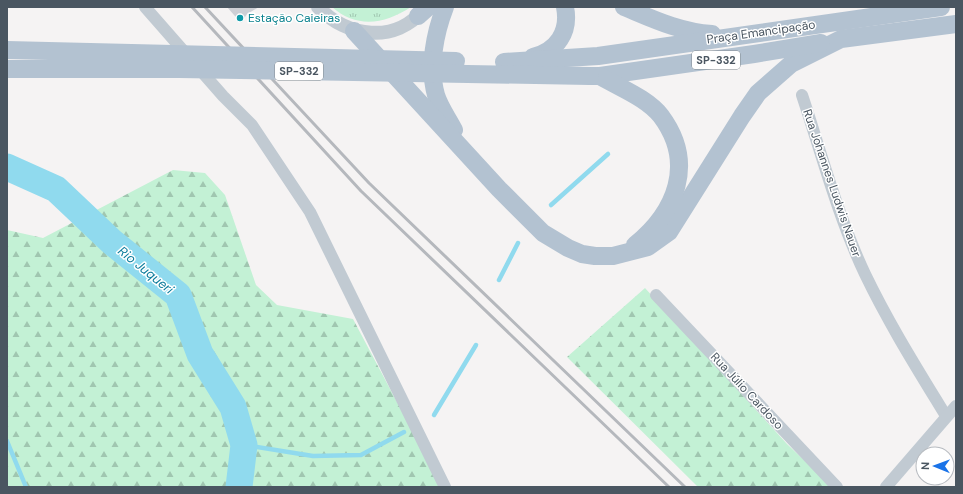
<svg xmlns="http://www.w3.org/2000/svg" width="963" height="494" viewBox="0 0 963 494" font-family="'DM Sans',sans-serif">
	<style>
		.forest { fill: url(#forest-firs) }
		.park { fill: url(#park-tufts) }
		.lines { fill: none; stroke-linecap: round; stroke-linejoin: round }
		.stream { stroke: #90daee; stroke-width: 4.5 }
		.river { stroke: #90daee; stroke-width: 27 }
		.building { fill: #cdcfd5 }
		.minor { stroke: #c1cad2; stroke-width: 12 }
		.tertiary { stroke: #c1cad2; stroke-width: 14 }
		.primary { stroke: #b3c2d1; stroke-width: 18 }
		.rail { stroke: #b5b8bd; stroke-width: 3 }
		.primary-bridge { stroke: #b3c2d1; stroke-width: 18 }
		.culture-dot { fill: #0f9aa8; stroke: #fff; stroke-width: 1.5 }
		.labels { text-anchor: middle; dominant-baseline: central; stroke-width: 3; stroke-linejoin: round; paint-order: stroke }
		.shield { fill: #fff; stroke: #808990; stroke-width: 1 }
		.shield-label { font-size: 11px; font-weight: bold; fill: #4a5661 }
		.culture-label { font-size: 12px; fill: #0d838f; stroke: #fff; text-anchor: start }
		.street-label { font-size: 12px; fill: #4a5661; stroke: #fff }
		.water-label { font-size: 13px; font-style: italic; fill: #0c7c9b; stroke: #fff }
	</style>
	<defs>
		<pattern id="forest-firs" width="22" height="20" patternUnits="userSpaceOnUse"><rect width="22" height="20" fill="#c3f1d5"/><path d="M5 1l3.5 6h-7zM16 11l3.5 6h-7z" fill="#a0c6b0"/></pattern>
		<pattern id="park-tufts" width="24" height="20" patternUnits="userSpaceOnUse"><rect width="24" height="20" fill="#c3f1d5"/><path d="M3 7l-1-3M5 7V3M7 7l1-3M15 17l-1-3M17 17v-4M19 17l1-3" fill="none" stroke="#a0c6b0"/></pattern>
	</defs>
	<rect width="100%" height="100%" fill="#f5f3f3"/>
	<!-- forest -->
	<g class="forest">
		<path d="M173,170L205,173L225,195L256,285L277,305L353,319L442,487H7V230L43,238Z"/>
		<path d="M645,288L787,444L832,487H698L567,357Z"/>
	</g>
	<!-- park -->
	<path class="park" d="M332,7H411C385,24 357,29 332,7Z"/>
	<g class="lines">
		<!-- stream -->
		<g class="stream">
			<path d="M551,205L608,154"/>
			<path d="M499,280L518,243"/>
			<path d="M434,415L476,345"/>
			<path d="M7,441L26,487"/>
			<path d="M244,445L313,456L361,455L404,432"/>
		</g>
		<!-- river -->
		<path class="river" d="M7,167L56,189L112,242L178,295L200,354L233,407L244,445L239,487"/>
	</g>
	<!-- building -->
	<path class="building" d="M227,7H259L247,14L241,23Z"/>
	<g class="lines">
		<!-- minor -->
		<g class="minor">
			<path d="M145,7L223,96L252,125L310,212L445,487"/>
			<path d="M802,95C822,155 838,217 865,274C889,324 918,370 946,416"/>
			<path d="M656,295L837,487"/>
			<path d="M886,487L956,406"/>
		</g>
		<!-- tertiary -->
		<path class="tertiary" d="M318,7C347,38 396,44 424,9"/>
		<!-- primary -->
		<g class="primary">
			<path d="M445,7C435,33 428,67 436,95C440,108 448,118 454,130"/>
			<path d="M624,7C653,19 680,32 712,34"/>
			<path d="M418,16L428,7"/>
			<path d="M354,31L499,189L543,233L568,248L582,254L595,256H613L648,247L669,232L742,116L758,93L791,64L841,39L956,24"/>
			<path d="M533,57C557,51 570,32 565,7"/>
			<path d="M504,62L598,56L941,7"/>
			<path d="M590,76H600L754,54L821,43"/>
			<path d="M600,76C620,88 647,98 661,116C696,163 676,212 635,245"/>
		</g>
		<!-- rail -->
		<g class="rail">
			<path d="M192,7L361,191L669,487"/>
			<path d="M205,7L369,183L685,487"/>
		</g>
		<!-- primary-bridge -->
		<g class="primary-bridge">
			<path d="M7,50L456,61"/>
			<path d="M7,69H179L590,76"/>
		</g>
	</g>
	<!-- markers -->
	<circle class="culture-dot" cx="240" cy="18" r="4"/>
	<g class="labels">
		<!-- shield labels -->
		<g class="shield">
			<rect x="692" y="51" width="48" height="18" rx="3"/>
			<rect x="275" y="62" width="48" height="18" rx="3"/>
		</g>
		<g class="shield-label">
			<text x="716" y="60">SP-332</text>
			<text x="299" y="71">SP-332</text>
		</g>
		<!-- culture labels -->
		<g class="culture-label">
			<text x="248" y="18">Estação Caieiras</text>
		</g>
		<!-- street labels -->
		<g class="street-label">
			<text transform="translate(761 32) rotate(-8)">Praça Emancipação</text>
			<text transform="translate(832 183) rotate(71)">Rua Johannes Ludwis Nauer</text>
			<text transform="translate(747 391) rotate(47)">Rua Júlio Cardoso</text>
		</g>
		<!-- water labels -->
		<g class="water-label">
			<text transform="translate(146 270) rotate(39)">Rio Juqueri</text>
		</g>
	</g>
	<!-- border -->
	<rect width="963" height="494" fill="none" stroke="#4a5661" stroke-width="16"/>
	<!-- north arrow -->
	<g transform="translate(935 466) rotate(271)"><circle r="19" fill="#ffffff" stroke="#b7bbc0"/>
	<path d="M0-3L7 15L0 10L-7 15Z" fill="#1a73e8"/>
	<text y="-6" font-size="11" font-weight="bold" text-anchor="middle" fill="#4a5661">N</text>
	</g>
</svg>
